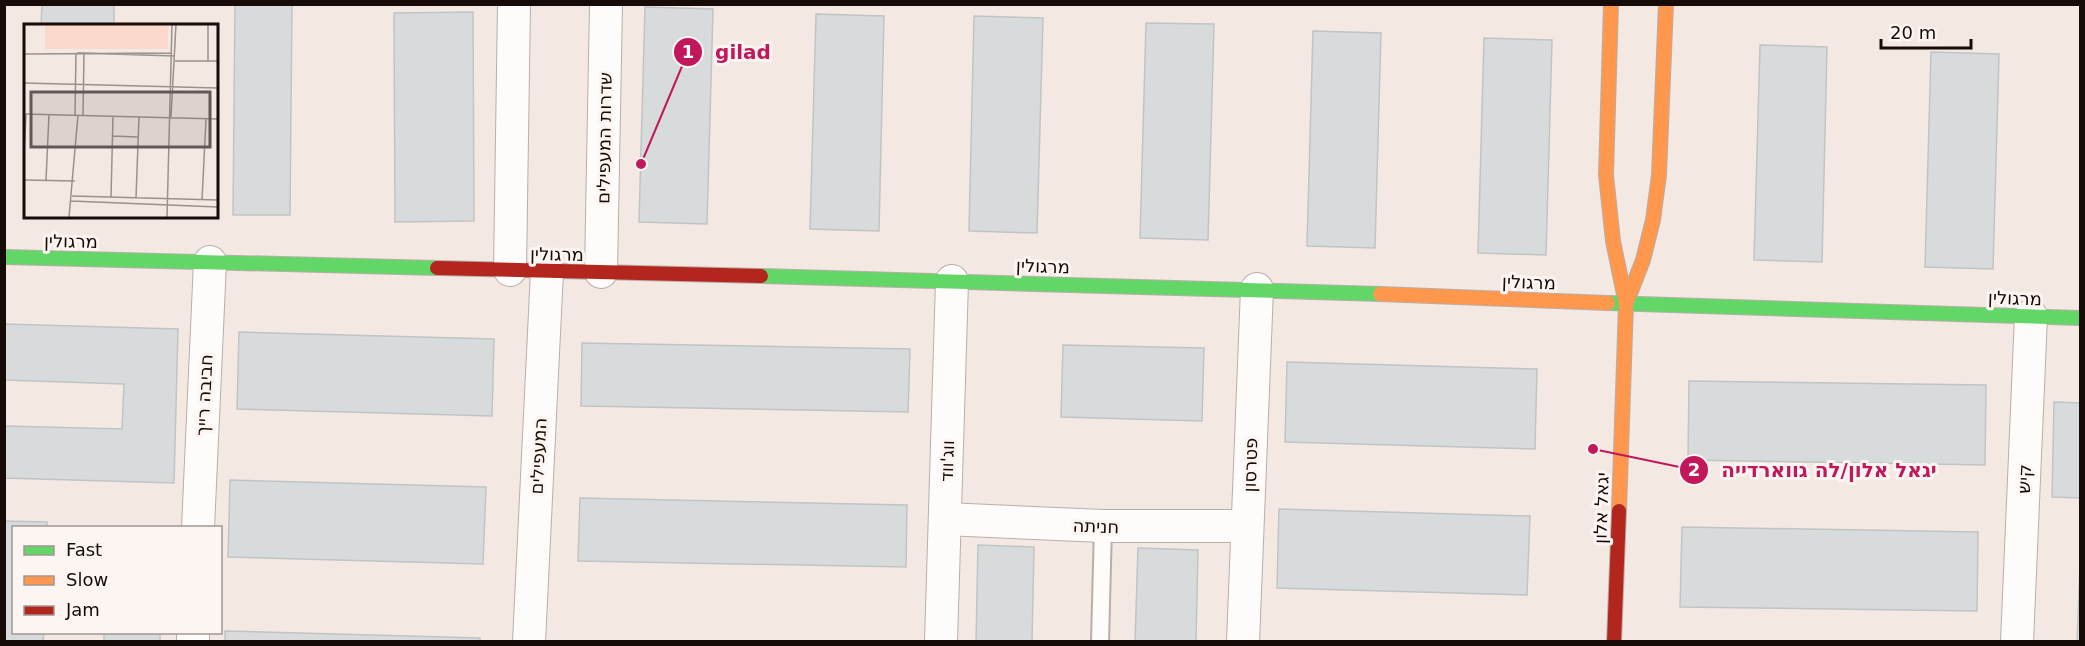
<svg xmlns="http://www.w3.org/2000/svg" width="2085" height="646" viewBox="0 0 2085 646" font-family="'DejaVu Sans',Heebo,sans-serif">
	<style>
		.building { fill: #d8dbdb; stroke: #c1c4c4; stroke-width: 1.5 }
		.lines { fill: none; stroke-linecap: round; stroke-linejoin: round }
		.lane-casing { stroke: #b9aea9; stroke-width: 20 }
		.street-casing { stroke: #b9aea9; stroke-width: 34 }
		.fast-casing { stroke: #b9aea9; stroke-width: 16 }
		.slow-casing { stroke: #b9aea9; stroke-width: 16 }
		.jam-casing { stroke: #b9aea9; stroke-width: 16 }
		.lane { stroke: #fdfcfb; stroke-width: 16 }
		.street { stroke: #fdfcfb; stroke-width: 32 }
		.fast { stroke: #63d668; stroke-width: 14 }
		.slow { stroke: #ff974d; stroke-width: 14 }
		.jam { stroke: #b3261e; stroke-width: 14 }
		.labels { text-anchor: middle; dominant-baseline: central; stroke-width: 6; stroke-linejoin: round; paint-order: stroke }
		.street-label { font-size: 18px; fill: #170b07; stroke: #fdf5f2 }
		.inset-road { fill: none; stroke: #9c908b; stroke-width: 1.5 }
		.view { fill: #645854; fill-opacity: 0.15; stroke: #645854; stroke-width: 3 }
		.inset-edge { fill: none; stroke: #170b07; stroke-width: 3 }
		.leader { fill: none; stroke: #c2185b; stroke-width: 2 }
		.callout-dot { fill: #c2185b; stroke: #fdf5f2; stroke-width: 2 }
		.mark-label { font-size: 18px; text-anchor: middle; font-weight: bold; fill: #fff }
		.callout-label { font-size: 20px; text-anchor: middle; font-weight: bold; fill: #c2185b; stroke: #fdf5f2; stroke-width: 6; stroke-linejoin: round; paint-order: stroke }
	</style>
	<rect width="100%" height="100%" fill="#f4e8e3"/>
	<!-- building -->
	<g class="building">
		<path d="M42,4H114V26H41Z"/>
		<path d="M235,4H292L290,215H233Z"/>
		<path d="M645,7L713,9L707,224L639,222Z"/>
		<path d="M473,12L474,221L395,222L394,13Z"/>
		<path d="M816,14L884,16L879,231L810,229Z"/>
		<path d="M974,16L1043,18L1037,233L969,231Z"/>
		<path d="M1146,23L1214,24L1208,240L1140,238Z"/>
		<path d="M1313,31L1381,33L1375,248L1307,246Z"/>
		<path d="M1484,38L1552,40L1546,255L1478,253Z"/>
		<path d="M1760,45L1827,47L1822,262L1754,260Z"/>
		<path d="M1931,52L1999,54L1993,269L1925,267Z"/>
		<path d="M4,324L178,329L174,483L4,478V426L122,429L124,384L4,380Z"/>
		<path d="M239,332L494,339L492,416L237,409Z"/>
		<path d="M582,343L910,349L908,412L581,406Z"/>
		<path d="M1063,345L1204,348L1202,421L1061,417Z"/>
		<path d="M1287,362L1537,369L1535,449L1285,442Z"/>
		<path d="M1689,381L1986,385L1985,465L1688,460Z"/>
		<path d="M2054,402L2080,403V498L2052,497Z"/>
		<path d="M230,480L486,487L483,564L228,557Z"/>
		<path d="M580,498L907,505L906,567L578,561Z"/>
		<path d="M1279,509L1530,516L1527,595L1277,588Z"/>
		<path d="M4,521L47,522V528H14V632H44L43,642H4Z"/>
		<path d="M1682,527L1978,532L1977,611L1680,607Z"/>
		<path d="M978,545L1034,547L1032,642H976Z"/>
		<path d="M1138,548L1198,550L1196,642H1135Z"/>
		<path d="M2080,564V642H2077Z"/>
		<path d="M225,631L480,638V642H225Z"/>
		<rect x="104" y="632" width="56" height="10"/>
	</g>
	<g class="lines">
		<defs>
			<path id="lane" d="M1100,642L1103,526"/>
			<g id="street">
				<path d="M510,270L514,4"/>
				<path d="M601,272L606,4"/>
				<path d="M945,519L1103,526H1247"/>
				<path d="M198,528L210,262"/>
				<path d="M193,642V632"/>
				<path d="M529,642L547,271"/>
				<path d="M941,642L952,281"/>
				<path d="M1243,642L1257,289"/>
				<path d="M2017,642L2031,316"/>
			</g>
			<g id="fast">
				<path d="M4,257L437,268"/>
				<path d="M761,276L1380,294"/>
				<path d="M1608,303L2080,318"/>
			</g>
			<g id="slow">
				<path d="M1611,4L1606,175L1613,241L1626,304L1619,511"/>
				<path d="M1380,294L1608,303"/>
				<path d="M1626,304L1643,260L1653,220L1659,175L1666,4"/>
			</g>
			<g id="jam">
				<path d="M437,268L761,276"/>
				<path d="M1614,642L1619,511"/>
			</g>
		</defs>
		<!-- lane casing -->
		<use href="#lane" class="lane-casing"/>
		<!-- street casing -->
		<use href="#street" class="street-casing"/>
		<!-- fast casing -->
		<use href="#fast" class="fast-casing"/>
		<!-- slow casing -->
		<use href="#slow" class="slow-casing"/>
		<!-- jam casing -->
		<use href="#jam" class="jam-casing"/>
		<!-- lane -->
		<use href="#lane" class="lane"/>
		<!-- street -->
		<use href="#street" class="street"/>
		<!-- fast -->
		<use href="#fast" class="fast"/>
		<!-- slow -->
		<use href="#slow" class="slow"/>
		<!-- jam -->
		<use href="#jam" class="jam"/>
	</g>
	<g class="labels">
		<!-- street labels -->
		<g class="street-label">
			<text transform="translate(604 138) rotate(-89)">שדרות המעפילים</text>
			<text transform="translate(71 241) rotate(1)">מרגולין</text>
			<text transform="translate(557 254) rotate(1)">מרגולין</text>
			<text transform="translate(1043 266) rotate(2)">מרגולין</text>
			<text transform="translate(1529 282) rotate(2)">מרגולין</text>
			<text transform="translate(2015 298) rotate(2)">מרגולין</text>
			<text transform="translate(204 395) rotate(-87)">חביבה רייך</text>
			<text transform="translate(538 456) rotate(-87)">המעפילים</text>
			<text transform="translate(947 461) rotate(-88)">ווג'ווד</text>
			<text transform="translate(1250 465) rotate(-88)">פטרסון</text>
			<text transform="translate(2024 479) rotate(-87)">קיש</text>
			<text transform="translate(1601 508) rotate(-88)">יגאל אלון</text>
			<text transform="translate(1096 526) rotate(2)">חניתה</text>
		</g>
	</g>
	<!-- overview -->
	<g transform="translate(24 24)">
		<rect width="194" height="194" fill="#f4e8e3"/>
		<path d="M21,0H144V25H21Z" fill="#fad9cc"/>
		<path class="inset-road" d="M53,29L151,32M0,30L147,29M151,37H194M184,37V0M0,59L194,64M0,90L194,95M51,91L52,29M59,91L60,29M147,93L152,0M88,112L114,113M0,132L2,90M0,156L51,157M22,156L25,90M48,172L194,176M87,173L89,92M112,174L115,93M178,176L182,95M47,177L194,183M45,193L54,91M143,193L148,0"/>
		<path class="view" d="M7,68H186V123H7Z"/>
		<rect width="194" height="194" class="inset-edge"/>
	</g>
	<!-- callouts -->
	<path class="leader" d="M641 164L688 52M1593 449L1694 470"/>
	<g class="callout-dot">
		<circle cx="641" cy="164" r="6"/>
		<circle cx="1593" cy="449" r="6"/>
		<circle cx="688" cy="52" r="15"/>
		<circle cx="1694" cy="470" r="15"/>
	</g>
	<g class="mark-label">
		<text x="688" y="58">1</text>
		<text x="1694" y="476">2</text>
	</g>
	<g class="callout-label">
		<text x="743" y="59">gilad</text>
		<text x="1829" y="477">יגאל אלון/לה גווארדייה</text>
	</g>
	<!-- border -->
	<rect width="2085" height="646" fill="none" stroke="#170b07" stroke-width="12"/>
	<!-- legend -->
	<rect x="12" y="526" width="210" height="108" fill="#fdf5f2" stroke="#a19794" stroke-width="1.5"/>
	<rect x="24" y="546" width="30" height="9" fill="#63d668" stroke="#a19794" stroke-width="1.5"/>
	<text x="66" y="556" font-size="18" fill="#170b07">Fast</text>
	<rect x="24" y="576" width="30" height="9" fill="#ff974d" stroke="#a19794" stroke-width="1.5"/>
	<text x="66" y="586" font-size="18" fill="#170b07">Slow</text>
	<rect x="24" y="606" width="30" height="9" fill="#b3261e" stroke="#a19794" stroke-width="1.5"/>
	<text x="66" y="616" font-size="18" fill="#170b07">Jam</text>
	<!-- scale -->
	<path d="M1881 39v9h90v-9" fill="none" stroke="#170b07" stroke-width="3"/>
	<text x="1890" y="39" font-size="18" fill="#170b07" stroke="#fdf5f2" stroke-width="4.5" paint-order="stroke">20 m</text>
</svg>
